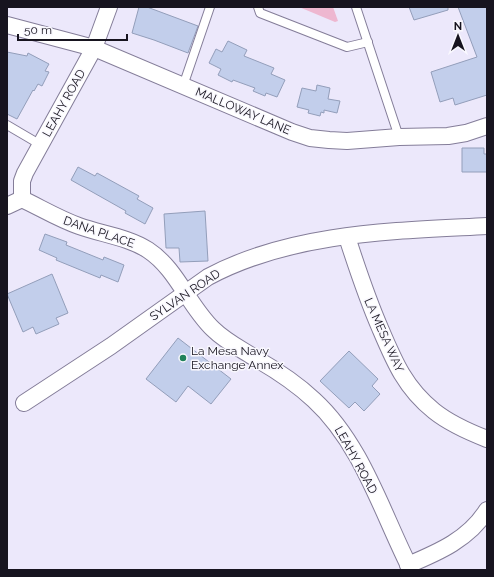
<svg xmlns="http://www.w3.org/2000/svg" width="494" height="577" viewBox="0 0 494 577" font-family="Raleway,sans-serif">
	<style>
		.grass { fill: #eeb7d0 }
		.building { fill: #c2ceeb; stroke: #939eba }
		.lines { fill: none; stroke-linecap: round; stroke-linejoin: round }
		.lane-casing { stroke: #847d99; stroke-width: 10 }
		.street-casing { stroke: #847d99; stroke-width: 18 }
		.lane { stroke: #fff; stroke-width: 8 }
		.street { stroke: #fff; stroke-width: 16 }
		.poi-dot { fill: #20825a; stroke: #f9f8fe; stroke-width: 1.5 }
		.labels { text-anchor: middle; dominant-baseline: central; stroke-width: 3; stroke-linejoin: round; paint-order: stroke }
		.street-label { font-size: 12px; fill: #17141f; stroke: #f9f8fe }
		.poi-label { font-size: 12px; fill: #17141f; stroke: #f9f8fe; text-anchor: start }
	</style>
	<rect width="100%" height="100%" fill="#ece8fb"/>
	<!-- grass -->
	<path class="grass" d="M299,7H333L338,21L335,22Z"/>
	<!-- building -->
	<g class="building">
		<path d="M139,7H147L198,26L188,53L154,40L132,33Z"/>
		<path d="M409,7H448V10L414,20Z"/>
		<path d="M458,7H487V95L455,105L453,98L440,102L431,72L477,57Z"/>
		<path d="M228,41L247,50L244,56L274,68L271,74L285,80L277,97L266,93L265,96L253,91L255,88L233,80L232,82L218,75L221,69L209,63L216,49L222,52Z"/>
		<path d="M7,52L27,56L28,53L49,64L45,71L49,72L42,86L38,84L34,91L33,90L17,119L7,114Z"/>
		<path d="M317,85L330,88L328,99L340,101L337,113L324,110V113L321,112L320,116L308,113L309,110L297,107L302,88L316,91Z"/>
		<path d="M462,148H484V154H487V172H462Z"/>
		<path d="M78,167L95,176L97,173L139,196L137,199L153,208L145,224L125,213L126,211L71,180Z"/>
		<path d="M205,211L208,261L180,262L179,248H166L164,214Z"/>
		<path d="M45,234L67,242L66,245L103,260L104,257L124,265L118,282L101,275L100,278L56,260L57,258L39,250Z"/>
		<path d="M52,274L68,313L56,318L59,324L36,334L33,327L23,332L7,294Z"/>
		<path d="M178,338L231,379L211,404L188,386L176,402L146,379Z"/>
		<path d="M349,351L378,379L372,386L380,394L364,411L355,402L349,408L320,381Z"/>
	</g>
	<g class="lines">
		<defs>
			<g id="lane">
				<path d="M258,7L260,13L347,47L368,42"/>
				<path d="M356,7L399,137"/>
				<path d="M183,86L210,7"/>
				<path d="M7,125L41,145"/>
			</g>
			<g id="street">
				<path d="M7,25L94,48L292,132L310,138L329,140L347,141L399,137L448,136L466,133L487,126"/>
				<path d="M22,199C41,208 59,219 79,226C101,234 128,237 148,250C177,269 188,305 213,329C225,341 241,349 255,358C276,370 296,383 314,400C362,444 382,513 411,570"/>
				<path d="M22,199V181L25,173L94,48L109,7"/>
				<path d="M7,206L22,199"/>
				<path d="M347,237C357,268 367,298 380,328C394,361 405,388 434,411C449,423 469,432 487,439"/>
				<path d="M24,403L111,346L208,277C292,232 394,231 487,226"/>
				<path d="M408,565C439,552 469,539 487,510"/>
			</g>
		</defs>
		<!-- lane casing -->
		<use href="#lane" class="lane-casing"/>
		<!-- street casing -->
		<use href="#street" class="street-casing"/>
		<!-- lane -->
		<use href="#lane" class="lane"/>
		<!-- street -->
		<use href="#street" class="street"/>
	</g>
	<!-- markers -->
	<circle class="poi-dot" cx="183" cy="358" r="4"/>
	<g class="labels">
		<!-- street labels -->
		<g class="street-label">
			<text transform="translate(64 103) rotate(-61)">LEAHY ROAD</text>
			<text transform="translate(243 111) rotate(23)">MALLOWAY LANE</text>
			<text transform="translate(99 232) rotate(19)">DANA PLACE</text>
			<text transform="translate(185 295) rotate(-34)">SYLVAN ROAD</text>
			<text transform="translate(384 335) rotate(66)">LA MESA WAY</text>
			<text transform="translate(356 460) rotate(61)">LEAHY ROAD</text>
		</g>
		<!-- poi labels -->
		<g class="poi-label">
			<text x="191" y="351">La Mesa Navy<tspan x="191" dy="14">Exchange Annex</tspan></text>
		</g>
	</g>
	<!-- border -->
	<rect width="494" height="577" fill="none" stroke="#17141f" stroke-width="16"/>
	<!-- north arrow -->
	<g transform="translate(458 36)" stroke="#f9f8fe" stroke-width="3" paint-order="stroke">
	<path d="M0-3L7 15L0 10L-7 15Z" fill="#17141f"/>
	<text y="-6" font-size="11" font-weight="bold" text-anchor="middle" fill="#17141f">N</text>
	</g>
	<!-- scale -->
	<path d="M18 34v6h109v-6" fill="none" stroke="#17141f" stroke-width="2"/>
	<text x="24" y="34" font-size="12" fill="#17141f" stroke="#f9f8fe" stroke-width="3" paint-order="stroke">50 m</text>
</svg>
